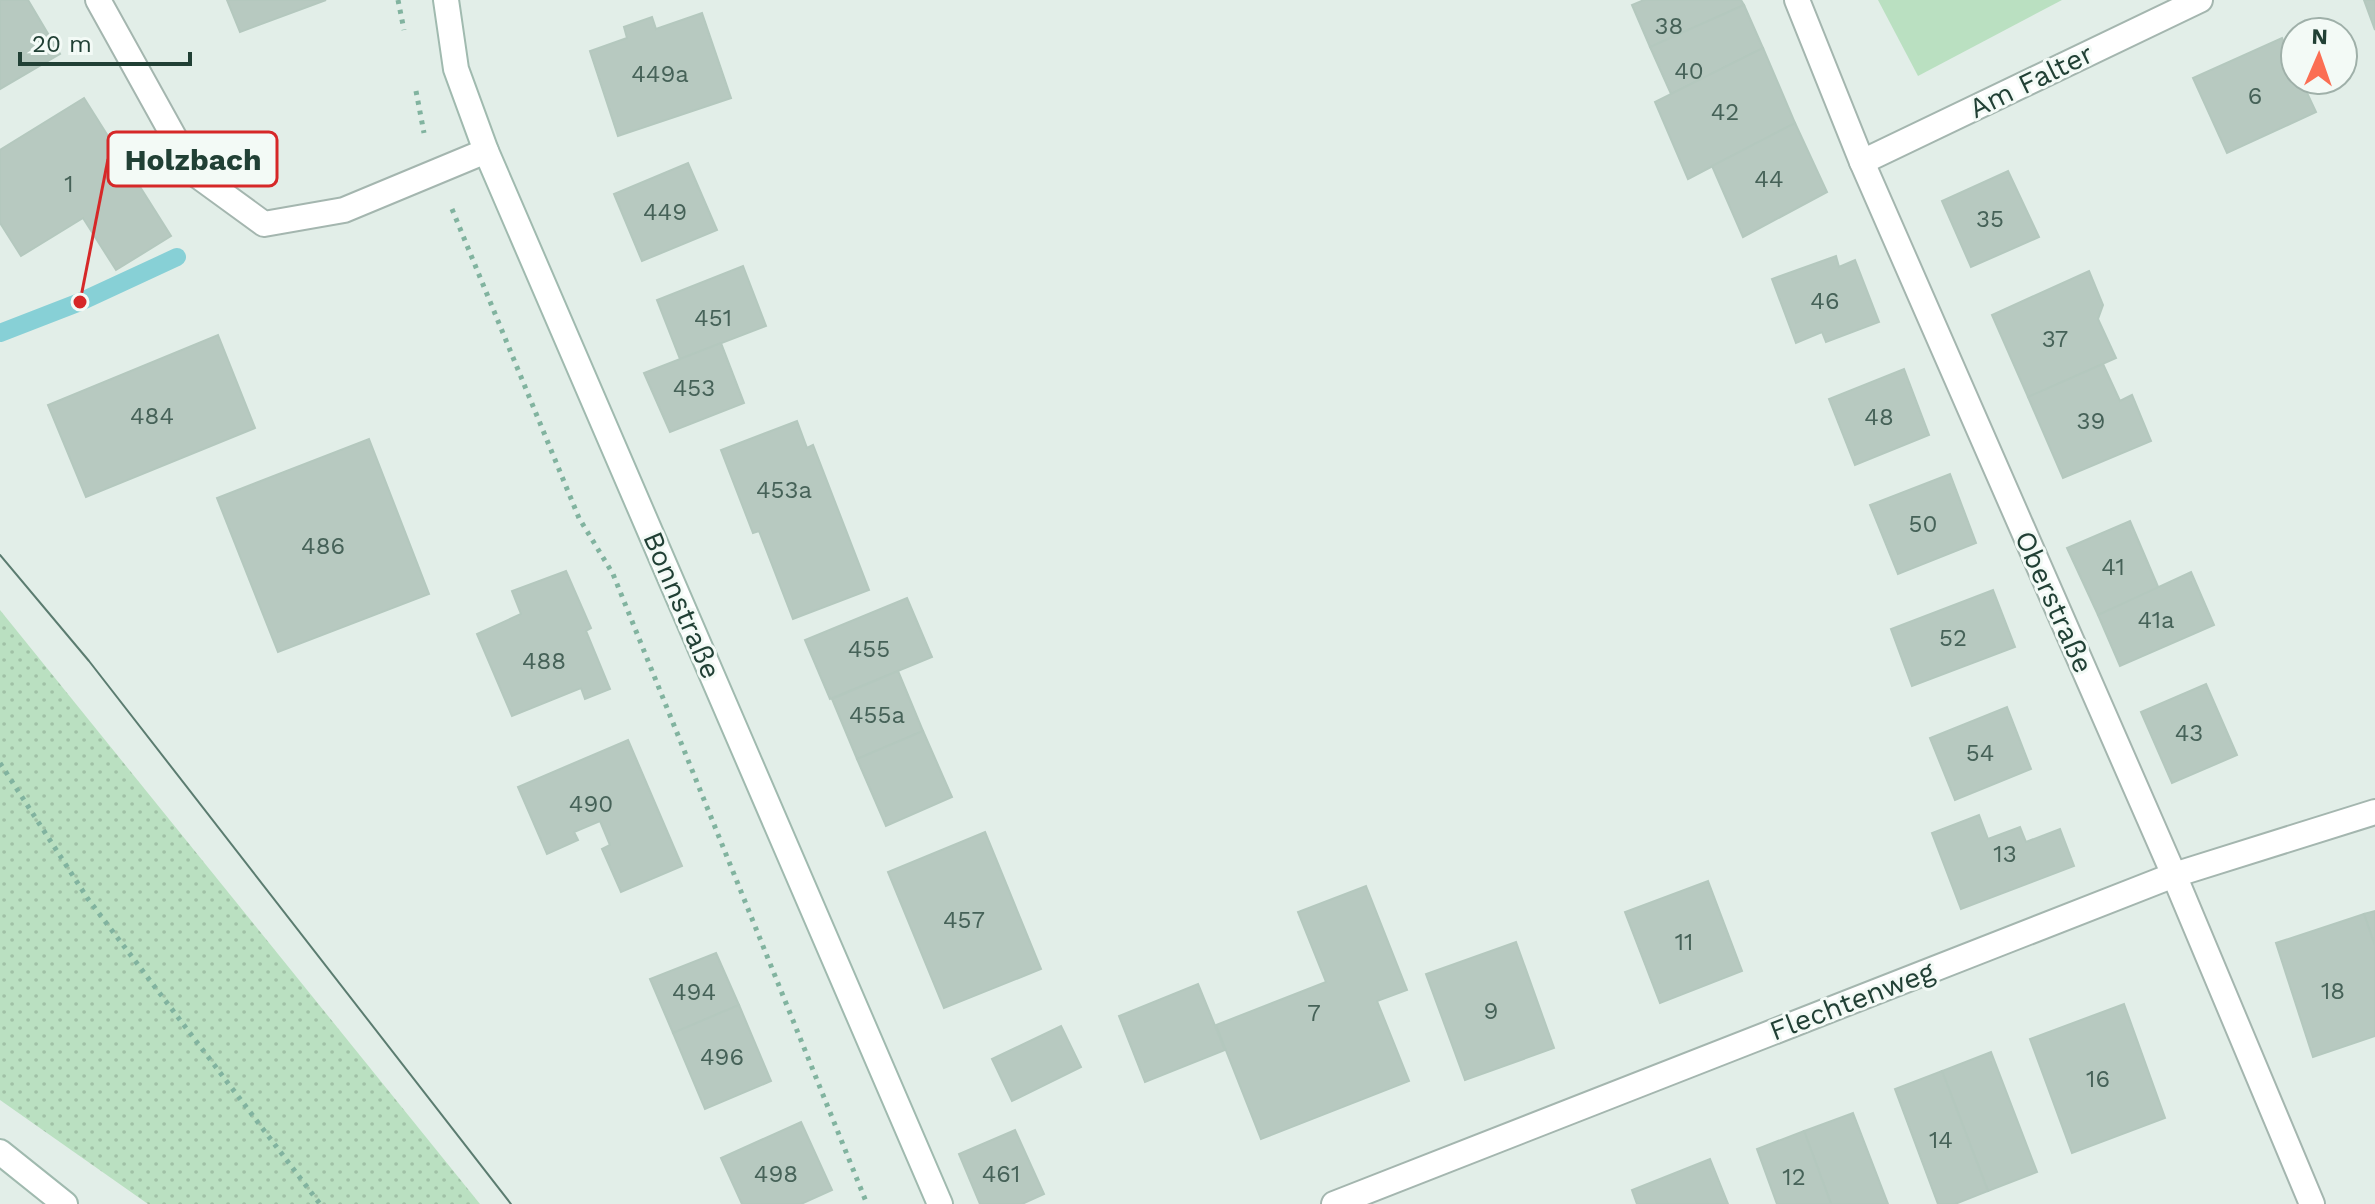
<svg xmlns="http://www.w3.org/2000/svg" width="2375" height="1204" viewBox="0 0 2375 1204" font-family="'Work Sans',sans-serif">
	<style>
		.grass { fill: url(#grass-dots) }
		.garden { fill: #bae0c1 }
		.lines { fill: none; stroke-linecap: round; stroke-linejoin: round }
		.stream { stroke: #87d0d6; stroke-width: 18 }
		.building { fill: #b7c9c0; stroke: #b4c8be; stroke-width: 2 }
		.lane-casing { stroke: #a4b6af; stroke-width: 28 }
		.street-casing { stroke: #a4b6af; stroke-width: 28 }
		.secondary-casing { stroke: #a0baaf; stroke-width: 28 }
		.path { stroke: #81b39f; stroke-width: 5; stroke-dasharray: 4 6; stroke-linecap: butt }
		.lane { stroke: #fff; stroke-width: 24 }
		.street { stroke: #fff; stroke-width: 24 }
		.secondary { stroke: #fff; stroke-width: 24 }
		.tram { stroke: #5b7c70; stroke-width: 2 }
		.labels { text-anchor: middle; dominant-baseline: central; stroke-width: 6; stroke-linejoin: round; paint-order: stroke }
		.number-label { font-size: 24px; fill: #466258 }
		.street-label { font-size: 28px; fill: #214035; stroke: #f3faf6 }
		.leader { fill: none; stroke: #d62828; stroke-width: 3 }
		.callout-dot { fill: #d62828; stroke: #f3faf6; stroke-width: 3 }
		.callout { fill: #f3faf6; stroke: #d62828; stroke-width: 3 }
		.callout-label { font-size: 30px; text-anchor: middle; font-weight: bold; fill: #214035 }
	</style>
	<defs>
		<pattern id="grass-dots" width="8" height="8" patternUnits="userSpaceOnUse" patternTransform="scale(2)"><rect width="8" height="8" fill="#bae0c1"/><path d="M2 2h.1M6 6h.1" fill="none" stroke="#a0c1a6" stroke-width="1.8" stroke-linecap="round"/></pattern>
	</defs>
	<rect width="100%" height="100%" fill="#e2eee8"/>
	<!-- grass -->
	<path class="grass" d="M0,610L480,1204H148L0,1100Z"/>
	<!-- garden -->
	<path class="garden" d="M1878,0H2062L1918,76Z"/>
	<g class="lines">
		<!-- stream -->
		<path class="stream" d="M0,333L80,302L177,257"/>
	</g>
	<!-- building -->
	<g class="building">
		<path d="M0,0H28L60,54L0,89Z"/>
		<path d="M227,0H326L240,32Z"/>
		<path d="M1644,0H1741L1744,5L1650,47L1632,5Z"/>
		<path d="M2364,0H2375V30Z"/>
		<path d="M1744,5L1763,48L1671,94L1650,47Z"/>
		<path d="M702,13L731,98L618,136L590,51L627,38L624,27L652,17L656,29Z"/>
		<path d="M2282,38L2295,67V80H2301L2316,112L2227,153L2193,78Z"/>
		<path d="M1763,48L1795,123L1688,179L1655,102Z"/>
		<path d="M84,98L171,236L116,270L83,218L21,256L0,223V150Z"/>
		<path d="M1795,123L1827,192L1743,237L1712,166Z"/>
		<path d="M688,163L717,230L642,261L614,194Z"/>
		<path d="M2008,171L2039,237L1971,267L1942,201Z"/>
		<path d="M1836,256L1839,267L1855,260L1879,322L1826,342L1822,332L1796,343L1772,279Z"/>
		<path d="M743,266L766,326L680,359L657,300Z"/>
		<path d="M2089,271L2103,305L2098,319L2116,358L2028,397L1992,315Z"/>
		<path d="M218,335L255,428L86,497L48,405Z"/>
		<path d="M721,343L744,403L670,432L644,373Z"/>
		<path d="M2103,364L2120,401L2132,395L2151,441L2063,478L2028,397Z"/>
		<path d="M1904,369L1929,435L1855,465L1829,399Z"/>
		<path d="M797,421L807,448L813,445L869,590L793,619L759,531L753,533L721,450Z"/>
		<path d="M369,439L429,594L278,652L217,498Z"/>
		<path d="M1950,474L1976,543L1898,574L1870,505Z"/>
		<path d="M2130,521L2159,589L2098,615L2067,548Z"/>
		<path d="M566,571L591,628L586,631L610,689L585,699L581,688L512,716L477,634L521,614L512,591Z"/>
		<path d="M2191,572L2214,625L2120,666L2098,615Z"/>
		<path d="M1993,590L2015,647L1912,686L1891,629Z"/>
		<path d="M907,598L932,657L830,699L805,640Z"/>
		<path d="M898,671L923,731L857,759L832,699Z"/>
		<path d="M2206,684L2237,755L2172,783L2141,712Z"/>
		<path d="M2007,707L2031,769L1955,800L1930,738Z"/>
		<path d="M923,731L952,797L886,826L857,759Z"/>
		<path d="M628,740L682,866L621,892L602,849L610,845L600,821L574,832L578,840L547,854L518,787Z"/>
		<path d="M1979,815L1988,839L2020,827L2026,842L2060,829L2074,866L1961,909L1932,833Z"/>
		<path d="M985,832L1041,969L944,1008L888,872Z"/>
		<path d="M1708,881L1742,971L1660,1003L1625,912Z"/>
		<path d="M1366,886L1407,990L1377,1001L1409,1081L1261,1139L1216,1025L1326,982L1298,912Z"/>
		<path d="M2375,911V946L2364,914Z"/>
		<path d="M2364,914L2375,946V1036L2313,1057L2276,943Z"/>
		<path d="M1516,942L1554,1048L1465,1080L1426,974Z"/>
		<path d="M716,953L739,1005L673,1033L650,979Z"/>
		<path d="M1198,984L1225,1050L1145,1082L1119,1016Z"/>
		<path d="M2124,1004L2165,1118L2072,1153L2030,1039Z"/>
		<path d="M739,1005L771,1081L705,1109L673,1033Z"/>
		<path d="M1061,1026L1081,1067L1012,1101L992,1059Z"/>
		<path d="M1991,1052L2037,1172L1988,1191L1942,1071Z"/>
		<path d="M1942,1071L1988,1191L1955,1204H1938L1895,1089Z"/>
		<path d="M1853,1113L1888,1204H1831L1804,1131Z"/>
		<path d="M801,1122L832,1190L801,1204H742L721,1158Z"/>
		<path d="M1015,1130L1044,1194L1022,1204H980L959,1154Z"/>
		<path d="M1804,1131L1831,1204H1777L1757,1149Z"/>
		<path d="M1710,1159L1728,1204H1637L1632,1190Z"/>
	</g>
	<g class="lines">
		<defs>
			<path id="lane" d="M2174,875L2312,1204"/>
			<g id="street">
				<path d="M98,0L194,173L264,224L344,210L486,151"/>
				<path d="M1797,0L1862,162L2174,875"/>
				<path d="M1862,162L2200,0"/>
				<path d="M1334,1204L2174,875L2375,812"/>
			</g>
			<g id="secondary">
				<path d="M446,0L456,69L486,151L940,1204"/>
				<path d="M0,1152L65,1204"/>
			</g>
		</defs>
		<!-- lane casing -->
		<use href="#lane" class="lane-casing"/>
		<!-- street casing -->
		<use href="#street" class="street-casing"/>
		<!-- secondary casing -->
		<use href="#secondary" class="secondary-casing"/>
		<!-- path -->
		<g class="path">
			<path d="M398,0L404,30"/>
			<path d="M416,91L424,133"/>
			<path d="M452,209L579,518L613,574L867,1204"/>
			<path d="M0,763L88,899L320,1204"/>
		</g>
		<!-- lane -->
		<use href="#lane" class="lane"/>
		<!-- street -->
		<use href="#street" class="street"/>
		<!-- secondary -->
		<use href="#secondary" class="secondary"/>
		<!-- tram -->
		<path class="tram" d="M0,555L89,661L511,1204"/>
	</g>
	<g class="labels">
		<!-- number labels -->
		<g class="number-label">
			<text x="1669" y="26">38</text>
			<text x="1689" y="71">40</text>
			<text x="660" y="74">449a</text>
			<text x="2255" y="96">6</text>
			<text x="1725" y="112">42</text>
			<text x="1769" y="179">44</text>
			<text x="69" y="184">1</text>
			<text x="665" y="212">449</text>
			<text x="1990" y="219">35</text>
			<text x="1825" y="301">46</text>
			<text x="713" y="318">451</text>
			<text x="2055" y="339">37</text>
			<text x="694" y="388">453</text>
			<text x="152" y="416">484</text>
			<text x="1879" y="417">48</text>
			<text x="2091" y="421">39</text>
			<text x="784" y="490">453a</text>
			<text x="1923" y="524">50</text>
			<text x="323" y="546">486</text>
			<text x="2113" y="567">41</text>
			<text x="2156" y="620">41a</text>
			<text x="1953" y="638">52</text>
			<text x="869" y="649">455</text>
			<text x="544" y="661">488</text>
			<text x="877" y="715">455a</text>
			<text x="2189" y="733">43</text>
			<text x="1980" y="753">54</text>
			<text x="591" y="804">490</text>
			<text x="2005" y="854">13</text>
			<text x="964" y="920">457</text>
			<text x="1684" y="942">11</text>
			<text x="2333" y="991">18</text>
			<text x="694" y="992">494</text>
			<text x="1491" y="1011">9</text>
			<text x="1314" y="1013">7</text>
			<text x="722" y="1057">496</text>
			<text x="2098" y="1079">16</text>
			<text x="1941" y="1140">14</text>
			<text x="776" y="1174">498</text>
			<text x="1001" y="1174">461</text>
			<text x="1794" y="1177">12</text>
		</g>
		<!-- street labels -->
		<g class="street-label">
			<text transform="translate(2031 81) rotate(-26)">Am Falter</text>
			<text transform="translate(2054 602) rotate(66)">Oberstraße</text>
			<text transform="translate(682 605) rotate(67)">Bonnstraße</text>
			<text transform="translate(1852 1001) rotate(-21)">Flechtenweg</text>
		</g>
	</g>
	<!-- callouts -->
	<path class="leader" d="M80 302L108 159"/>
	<circle class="callout-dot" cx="80" cy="302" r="8"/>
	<rect class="callout" x="108" y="132" width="169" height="54" rx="8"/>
	<g class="callout-label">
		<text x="193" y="170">Holzbach</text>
	</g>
	<!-- north arrow -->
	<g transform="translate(2319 56) rotate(2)"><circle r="38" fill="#f3faf6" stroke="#9fb0a9" stroke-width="2"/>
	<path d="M0-6L14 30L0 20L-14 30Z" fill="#fb6e53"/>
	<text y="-12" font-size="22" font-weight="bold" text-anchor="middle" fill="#214035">N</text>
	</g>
	<!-- scale -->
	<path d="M20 52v12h170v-12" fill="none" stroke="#214035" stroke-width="4"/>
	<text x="32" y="52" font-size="24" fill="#214035" stroke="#f3faf6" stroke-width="6" paint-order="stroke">20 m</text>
</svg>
